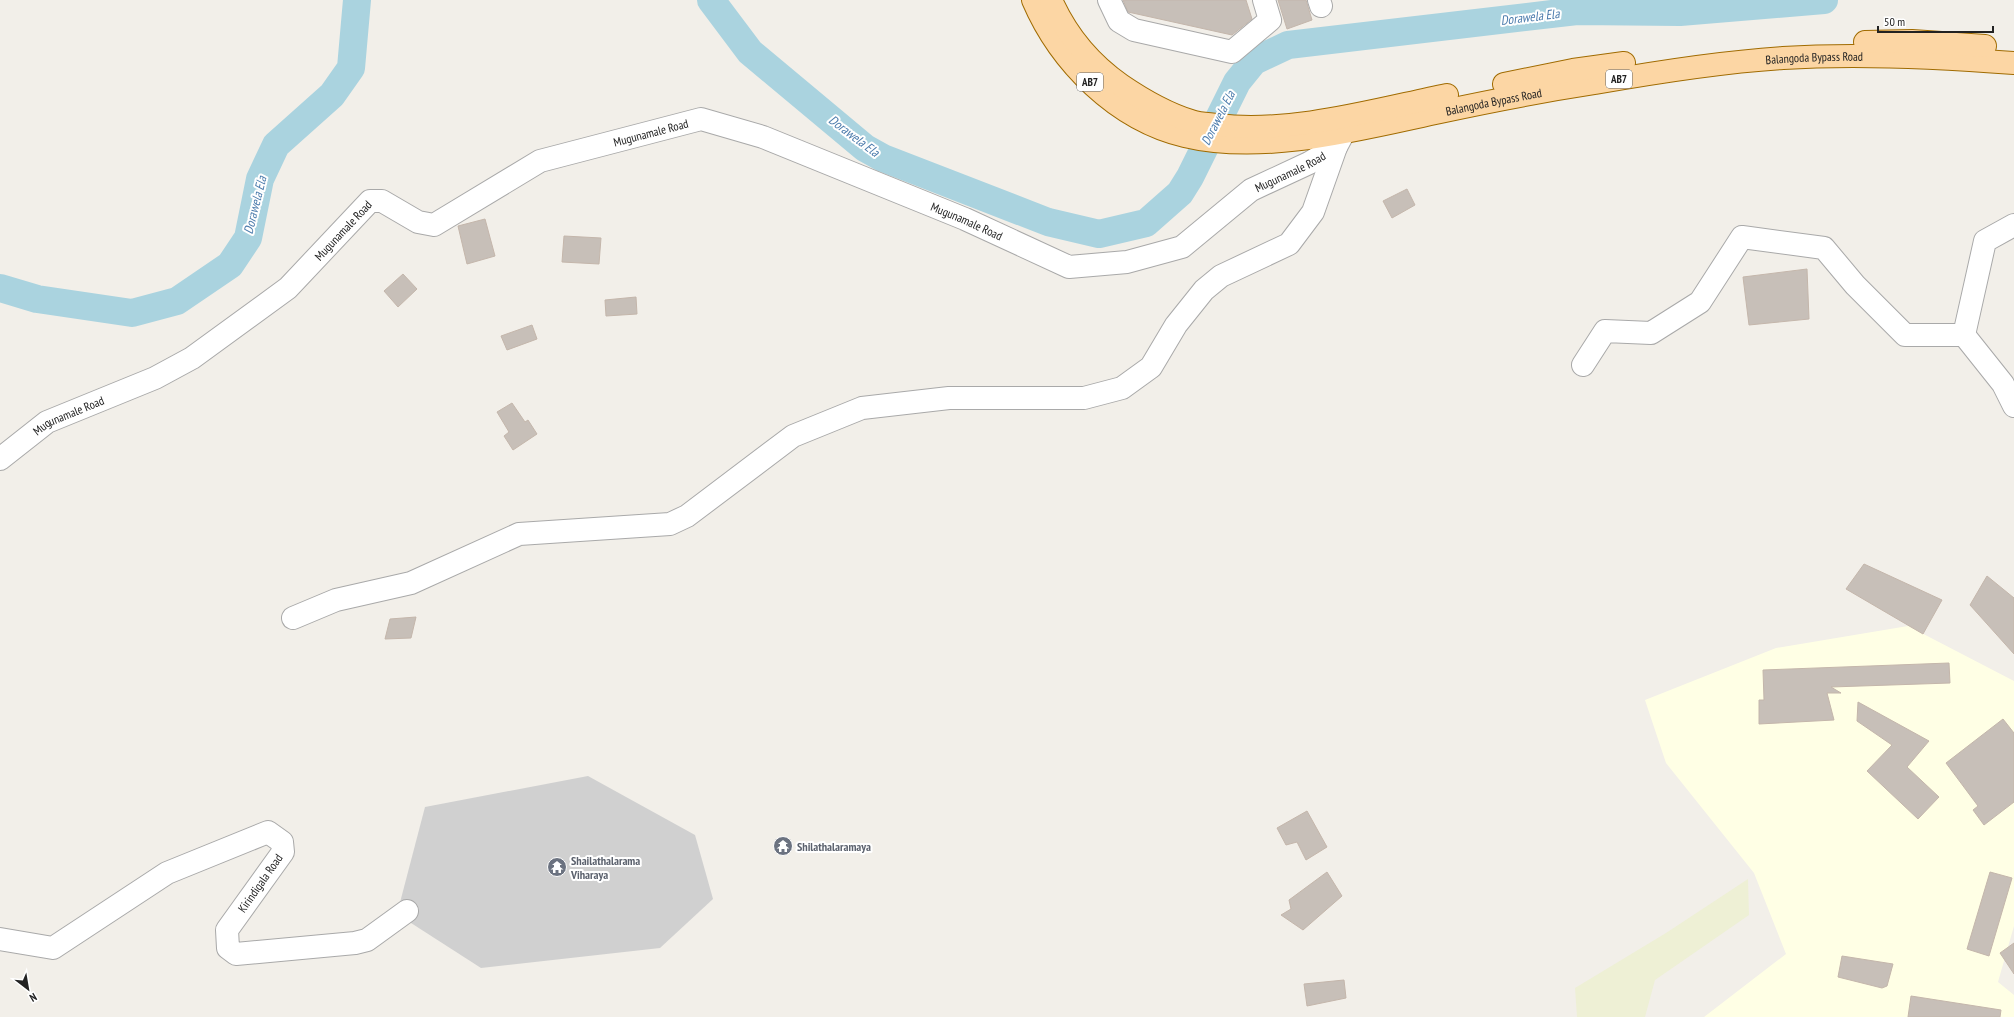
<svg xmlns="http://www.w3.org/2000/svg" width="2014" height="1017" viewBox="0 0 2014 1017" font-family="'PT Sans Narrow',sans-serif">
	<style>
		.education { fill: #ffffe5 }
		.religious { fill: #d0d0d0 }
		.farmland { fill: #eef0d5 }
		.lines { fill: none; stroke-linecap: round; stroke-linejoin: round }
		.river { stroke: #aad3df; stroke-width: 28 }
		.building { fill: #c7bfb8; stroke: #c4b6ab }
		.minor-casing { stroke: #a9a9a9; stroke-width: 24 }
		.major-casing { stroke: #a06b00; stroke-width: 24 }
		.minor { stroke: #fff; stroke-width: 22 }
		.major { stroke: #fcd6a4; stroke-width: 22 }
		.labels { text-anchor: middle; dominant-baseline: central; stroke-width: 4; stroke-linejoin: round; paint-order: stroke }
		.shield { fill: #fff; stroke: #646464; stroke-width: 1 }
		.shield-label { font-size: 11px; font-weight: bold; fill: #222 }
		.street-label { font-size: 12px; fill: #222; stroke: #fff }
		.worship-label { font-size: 12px; font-weight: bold; fill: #5b616d; stroke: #fff; text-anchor: start }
		.water-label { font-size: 13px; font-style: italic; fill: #4a7aab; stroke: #fff }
	</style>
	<rect width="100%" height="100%" fill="#f2efe9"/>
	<!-- education -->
	<path class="education" d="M1908,626L2014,681V926L1998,982L2014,995V1017H1704L1786,954L1754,873L1666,763L1645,700L1776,648Z"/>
	<!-- religious -->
	<path class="religious" d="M588,776L695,835L713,899L660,948L481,968L397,914L425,807Z"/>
	<!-- farmland -->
	<path class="farmland" d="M1748,879L1749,915L1655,980L1645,1017H1577L1575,988L1666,933Z"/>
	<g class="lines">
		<!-- river -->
		<g class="river">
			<path d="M711,0L750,52L865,148L883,158L1048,222L1099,234L1146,223L1180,193L1190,177L1237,82L1254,61L1288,45L1577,11L1680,12L1824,0"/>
			<path d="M0,288L37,299L132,313L177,301L230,265L248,238L260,179L276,145L332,95L351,68L357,0"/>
		</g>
	</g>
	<!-- building -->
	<g class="building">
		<path d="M1123,0H1246L1252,19L1232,35L1128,12Z"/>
		<path d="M1278,0H1306L1312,20L1287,29Z"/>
		<path d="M1407,189L1415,205L1392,218L1383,201Z"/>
		<path d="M485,219L495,256L467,264L458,226Z"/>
		<path d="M564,236L601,238L599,264L562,262Z"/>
		<path d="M1807,269L1809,319L1749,325L1743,277Z"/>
		<path d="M403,274L417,289L398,307L384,291Z"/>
		<path d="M636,297L637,314L606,316L605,300Z"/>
		<path d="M532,325L537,339L507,350L501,336Z"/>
		<path d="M512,403L525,422L528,420L537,434L513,450L504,436L509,432L497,412Z"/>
		<path d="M1864,564L1942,600L1923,634L1846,589Z"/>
		<path d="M1987,576L2014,598V654L1970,605Z"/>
		<path d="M416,617L411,638L385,639L390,619Z"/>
		<path d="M1949,663L1950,683L1831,687L1841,693H1827L1834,720L1759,724V700H1764L1763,670Z"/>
		<path d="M1858,702L1929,741L1907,767L1939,797L1918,819L1867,771L1892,745L1857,721Z"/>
		<path d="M2003,719L2014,733V802L1984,825L1973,810L1978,806L1946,763Z"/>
		<path d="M1307,811L1327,847L1306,860L1297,842L1286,845L1277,828Z"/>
		<path d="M1327,872L1342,896L1303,930L1281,915L1291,909L1289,900Z"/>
		<path d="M1990,872L2012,878L1989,956L1967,949Z"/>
		<path d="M2014,943V974L2000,953Z"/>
		<path d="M1842,956L1893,964L1887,986L1882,988L1838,977Z"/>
		<path d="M1344,980L1346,998L1307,1006L1304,984Z"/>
		<path d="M1911,996L2001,1010L2000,1017H1908Z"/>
	</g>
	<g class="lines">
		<defs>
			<g id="minor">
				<path d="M1109,0L1119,21L1134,30L1232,52L1270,20L1264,0"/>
				<path d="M1319,0L1321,6"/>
				<path d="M1964,335L1985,241L2014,225"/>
				<path d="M1583,365L1605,331L1651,333L1700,302L1742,237L1824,248L1855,285L1905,335H1964L2003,384L2014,406"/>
				<path id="s1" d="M0,459L47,422L155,378L192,358L288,288L370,201H382L418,222L434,225L540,161L701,119L763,137L965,219L1069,267L1127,262L1182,247L1251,190L1309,163L1336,147L1344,132"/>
				<path d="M293,618L336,600L411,583L519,534L670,524L687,516L793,436L862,408L949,398H1084L1122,388L1151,367L1176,325L1204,290L1221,276L1289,244L1313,212L1336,147"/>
				<path d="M0,939L53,948L167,873L268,832L282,842L283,852L227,930L228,948L236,954L355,943L367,940L407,911"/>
			</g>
			<g id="major">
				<path id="s2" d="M1033,0C1060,63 1117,120 1185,136C1264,155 1361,129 1440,112C1491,101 1543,91 1595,83C1657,72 1720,62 1783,58C1859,53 1937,57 2014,63"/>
				<path d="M1051,0C1066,34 1091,64 1121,85C1143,100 1165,113 1191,121C1199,124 1209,124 1217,125C1292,134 1374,110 1447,95"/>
				<path d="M1865,42L1912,41L1985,46"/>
				<path d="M1504,84L1573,70L1624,63"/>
			</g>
		</defs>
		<!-- minor casing -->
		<use href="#minor" class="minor-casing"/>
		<!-- major casing -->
		<use href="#major" class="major-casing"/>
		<!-- minor -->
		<use href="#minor" class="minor"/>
		<!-- major -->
		<use href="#major" class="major"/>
	</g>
	<!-- icons -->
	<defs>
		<symbol id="temple-disc" viewBox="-11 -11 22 22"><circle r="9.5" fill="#6b7280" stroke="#fff"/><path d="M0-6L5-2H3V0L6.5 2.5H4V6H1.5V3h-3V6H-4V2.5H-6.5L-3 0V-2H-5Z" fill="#fff"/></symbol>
	</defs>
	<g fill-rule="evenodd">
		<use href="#temple-disc" x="772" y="835" width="22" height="22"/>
		<use href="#temple-disc" x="546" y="856" width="22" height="22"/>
	</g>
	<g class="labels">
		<!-- shield labels -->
		<g class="shield">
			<rect x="1606" y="70" width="26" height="18" rx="3"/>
			<rect x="1077" y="73" width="26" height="18" rx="3"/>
		</g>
		<g class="shield-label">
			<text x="1619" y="79">AB7</text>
			<text x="1090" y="82">AB7</text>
		</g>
		<!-- street labels -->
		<g class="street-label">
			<text stroke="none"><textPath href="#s2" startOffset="848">Balangoda Bypass Road</textPath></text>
			<text stroke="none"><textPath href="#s2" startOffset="524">Balangoda Bypass Road</textPath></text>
			<text stroke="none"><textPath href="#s1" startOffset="765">Mugunamale Road</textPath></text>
			<text stroke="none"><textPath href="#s1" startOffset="1462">Mugunamale Road</textPath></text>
			<text stroke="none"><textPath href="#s1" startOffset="1102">Mugunamale Road</textPath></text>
			<text stroke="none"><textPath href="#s1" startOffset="417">Mugunamale Road</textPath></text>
			<text stroke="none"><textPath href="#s1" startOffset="82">Mugunamale Road</textPath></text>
			<text transform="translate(260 883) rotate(-55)">Kirindigala Road</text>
		</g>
		<!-- worship labels -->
		<g class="worship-label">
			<text x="797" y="846">Shilathalaramaya</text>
			<text x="571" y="860">Shailathalarama<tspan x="571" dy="14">Viharaya</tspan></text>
		</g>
		<!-- water labels -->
		<g class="water-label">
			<text transform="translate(1530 17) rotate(-7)">Dorawela Ela</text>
			<text transform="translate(1218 118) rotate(-63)">Dorawela Ela</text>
			<text transform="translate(854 136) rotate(37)">Dorawela Ela</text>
			<text transform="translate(255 205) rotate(-76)">Dorawela Ela</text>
		</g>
	</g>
	<!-- north arrow -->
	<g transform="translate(28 989) rotate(149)" stroke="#ffffff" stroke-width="3" paint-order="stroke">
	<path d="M0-3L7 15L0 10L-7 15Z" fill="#222222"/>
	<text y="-6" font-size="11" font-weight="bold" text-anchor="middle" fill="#222222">N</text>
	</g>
	<!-- scale -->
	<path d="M1878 26v6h115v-6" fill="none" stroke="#222222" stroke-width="2"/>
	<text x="1884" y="26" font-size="12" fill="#222222" stroke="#ffffff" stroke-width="3" paint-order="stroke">50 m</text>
</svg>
